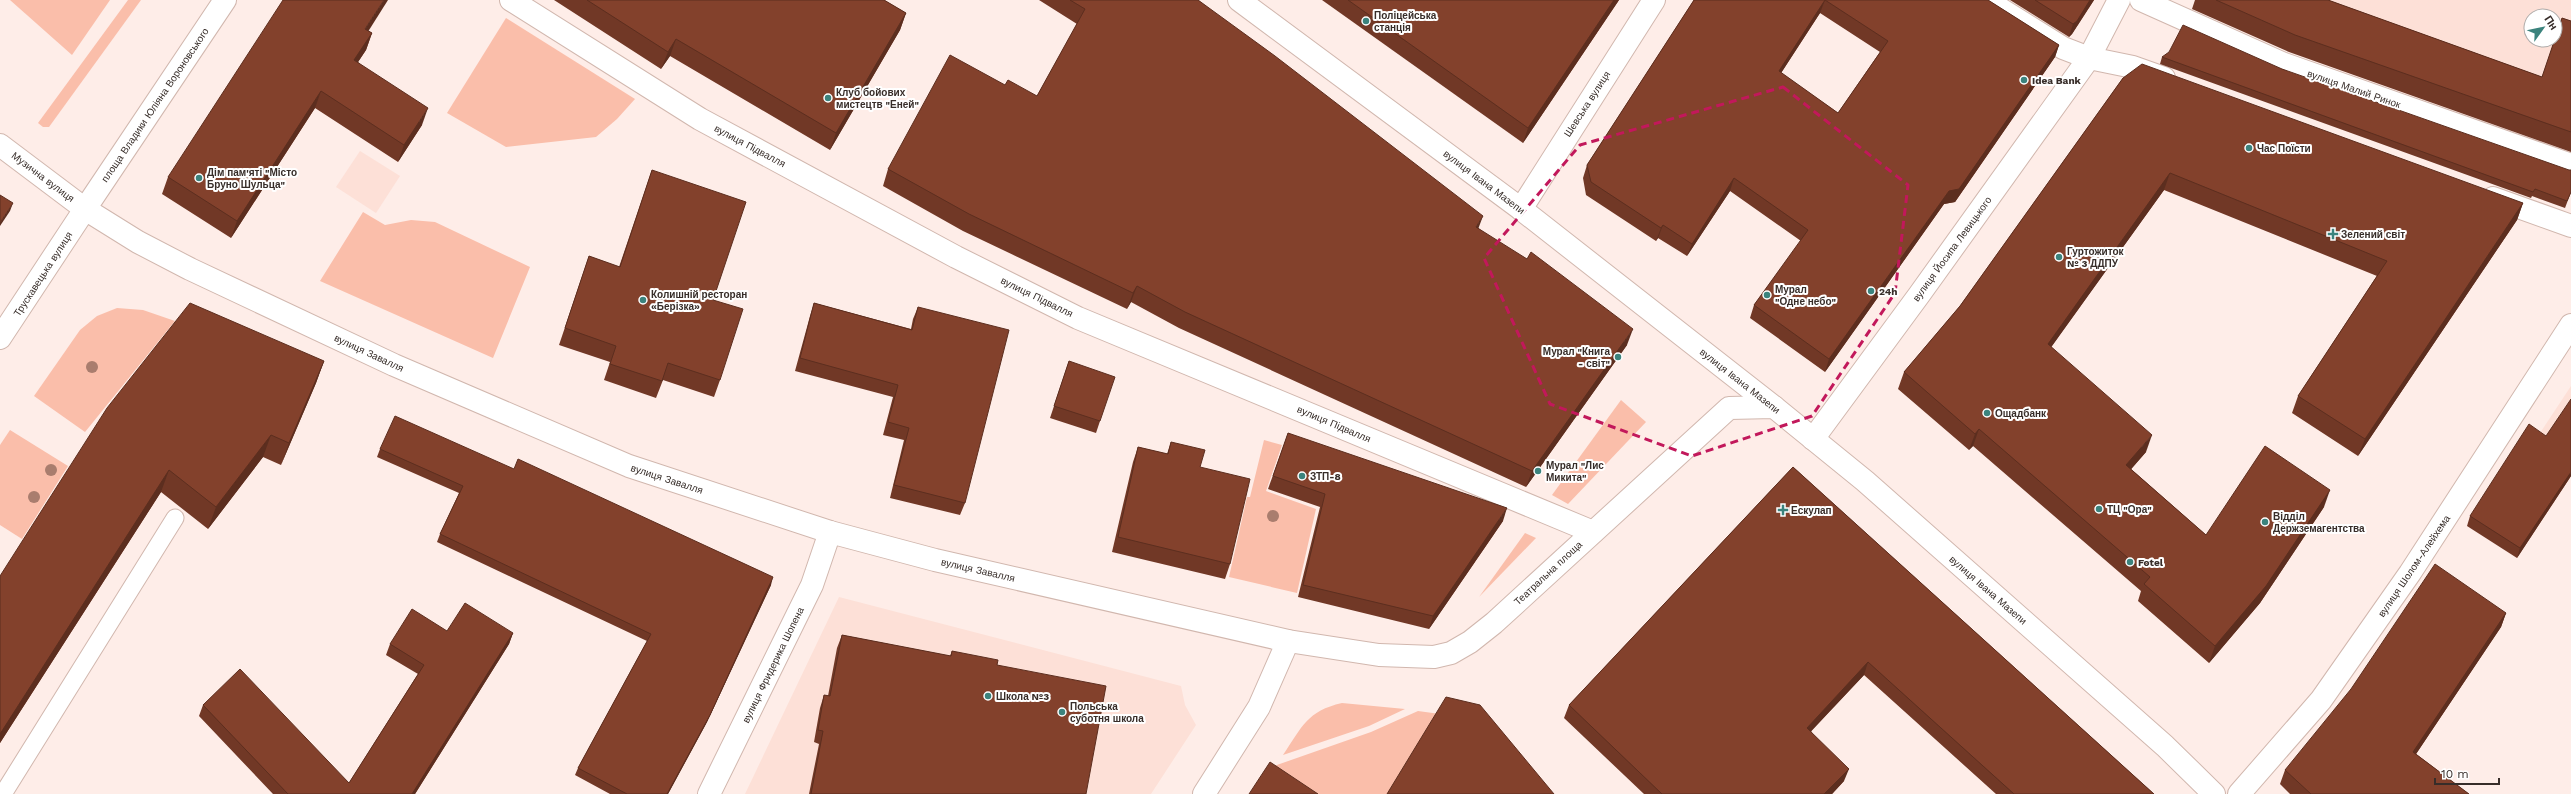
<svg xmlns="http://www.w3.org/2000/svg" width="2571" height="794" viewBox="0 0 2571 794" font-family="'Work Sans',sans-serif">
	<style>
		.built { fill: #fde0d7 }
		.green { fill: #fabeaa }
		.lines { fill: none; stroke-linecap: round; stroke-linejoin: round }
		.service-casing { stroke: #d1b7ae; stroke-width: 19 }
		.pedestrian-casing { stroke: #d1b7ae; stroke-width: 24 }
		.minor-casing { stroke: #d1b7ae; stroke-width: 24 }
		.tertiary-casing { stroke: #d1b7ae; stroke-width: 24 }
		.secondary-casing { stroke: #d1b7ae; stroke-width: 24 }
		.service { stroke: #fff; stroke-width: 17 }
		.pedestrian { stroke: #fff; stroke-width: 22 }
		.minor { stroke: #fff; stroke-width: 22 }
		.tertiary { stroke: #fff; stroke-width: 22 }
		.secondary { stroke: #fff; stroke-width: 22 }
		.tree { fill: #a97d6e }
		.wall { fill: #713826; fill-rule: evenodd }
		.shaded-wall { fill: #5c2e1f }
		.building { fill: #83412c; stroke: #5c2e1f; fill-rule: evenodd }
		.marked { fill: none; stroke: #c2185b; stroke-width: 3; stroke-dasharray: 8 5; stroke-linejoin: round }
		.poi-dot { fill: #3b837d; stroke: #fff; stroke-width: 1.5 }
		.labels { text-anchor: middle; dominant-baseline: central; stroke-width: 4; stroke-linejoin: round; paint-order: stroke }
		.poi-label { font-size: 10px; font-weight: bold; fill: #372d29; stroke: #fff; text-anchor: start }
		.street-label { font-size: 10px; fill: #372d29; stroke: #fff }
	</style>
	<rect width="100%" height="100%" fill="#feede8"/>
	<!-- built -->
	<g class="built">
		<path d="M2316,0H2571V41L2555,39V16H2531V40H2555L2536,94Z"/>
		<path d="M360,151L400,176L376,213L336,187Z"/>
		<path d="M2571,386V459L2538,436Z"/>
		<path d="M839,597L1181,686L1185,705L1196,725L1151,794H745Z"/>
	</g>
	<!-- green -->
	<g class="green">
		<path d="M10,0H110L72,55Z"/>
		<path d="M128,0H141L49,127H43L38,123Z"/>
		<path d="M506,18L635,99L617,119L596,137L506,147L447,113Z"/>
		<path d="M363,212L385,225L411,220L435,222L530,267L493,358L320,281Z"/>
		<path d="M117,308L143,310L175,321L85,432L34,396L80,330L97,316Z"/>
		<path d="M1621,400L1646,422L1568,504L1552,495Z"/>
		<path d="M10,430L68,466L22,539L0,525V445Z"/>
		<path d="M1264,440L1282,445L1266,491L1316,509L1297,593L1229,577L1247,497H1250Z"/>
		<path d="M1525,533L1536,538L1479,597Z"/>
		<path d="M1342,703L1405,709L1369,726L1283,755C1302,727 1307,711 1342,703Z"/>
		<path d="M1418,711L1440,714L1391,794H1287L1274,766L1371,732Z"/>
	</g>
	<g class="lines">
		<defs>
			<path id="service" d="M3,794L175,518"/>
			<path id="pedestrian" d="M1239,0L1521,209"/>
			<g id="minor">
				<path d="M511,0L700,119L956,257L1078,318L1593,532"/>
				<path d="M1654,0L1521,209L1774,407"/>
				<path d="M1986,0L2063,48L2089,58L2133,67L2164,78"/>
				<path d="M2141,0L2284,64L2571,165"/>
				<path d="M2493,198L2571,226"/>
				<path d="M85,209L225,0"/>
				<path d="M1813,439L1919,295L2089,58L2119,0"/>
				<path d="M709,794L812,585L830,532"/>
				<path d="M1204,794L1259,707L1288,641"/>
				<path d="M2239,794L2321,700L2410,573L2571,325"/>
			</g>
			<path id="tertiary" d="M0,145L85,209"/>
			<path id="secondary" d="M0,338L85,209L138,242L190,269L394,365L629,466L830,532L935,560L1288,641L1379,655L1434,657L1451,653L1470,642L1494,623L1729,408L1774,407L1865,481L2165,746L2214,794"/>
		</defs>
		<!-- service casing -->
		<use href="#service" class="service-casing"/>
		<!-- pedestrian casing -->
		<use href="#pedestrian" class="pedestrian-casing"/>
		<!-- minor casing -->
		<use href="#minor" class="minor-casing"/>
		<!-- tertiary casing -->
		<use href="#tertiary" class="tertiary-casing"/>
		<!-- secondary casing -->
		<use href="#secondary" class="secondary-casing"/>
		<!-- service -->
		<use href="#service" class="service"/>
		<!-- pedestrian -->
		<use href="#pedestrian" class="pedestrian"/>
		<!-- minor -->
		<use href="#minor" class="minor"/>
		<!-- tertiary -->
		<use href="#tertiary" class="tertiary"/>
		<!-- secondary -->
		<use href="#secondary" class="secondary"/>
	</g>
	<!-- trees -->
	<g class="tree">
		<circle cx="92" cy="367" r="6"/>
		<circle cx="51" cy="470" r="6"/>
		<circle cx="34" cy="497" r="6"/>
		<circle cx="1273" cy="516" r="6"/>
	</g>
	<!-- wall -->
	<g class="wall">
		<path d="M554,0H884L906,13L900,30L830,150L670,56L661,69Z"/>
		<path d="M1039,0H1198L1478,228L1627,345L1526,487L1179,328L1131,302L1127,309L963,231L883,186L888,169L1005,85L1037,96L1077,24Z"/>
		<path d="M1322,0H1619L1523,143Z"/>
		<path d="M1694,0H1988L2059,45L2055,57L1955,202L1944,204L1825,372L1750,318L1754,305L1801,241L1730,191L1687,256L1658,238L1656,241L1586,195L1583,178L1587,165ZM1820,13L1880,52L1838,113L1781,73Z"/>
		<path d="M2010,0H2094L2072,34L2069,37Z"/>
		<path d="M2195,0H2328L2542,77L2562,18L2571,21V152L2289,52L2192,9Z"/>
		<path d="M368,31L372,33L366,50L358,62L422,125L398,162L315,108L231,238L162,194L168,177Z"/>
		<path d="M2162,57L2282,69L2571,192L2565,208L2532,196L2531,198L2160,64Z"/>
		<path d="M2123,78L2523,203L2517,220L2358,456L2292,413L2298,396L2377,276L2164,190L2051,347L2146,452L2131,469L2206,535L2324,507L2260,603L2209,663L2138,601L2141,591L1973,446L1969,450L1898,389L1904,372L1960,306Z"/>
		<path d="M652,170L713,300L720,380L714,397L663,380L656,398L604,380L610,362L559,345L589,256L619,267Z"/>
		<path d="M814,303L911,329L913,319L918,307L965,503L960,515L890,498L904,440L883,435L893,397L795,371L810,316Z"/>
		<path d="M324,361L316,383L281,465L263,457L208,529L161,492L0,743V576Z"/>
		<path d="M1069,361L1100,421L1096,433L1050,418Z"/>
		<path d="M1288,433L1503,521L1429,629L1298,597L1320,507L1268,489Z"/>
		<path d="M2546,436L2571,476L2517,558L2467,526L2470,516Z"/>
		<path d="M1171,442L1200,467L1230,564L1225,579L1112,552L1133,462L1138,447L1167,454Z"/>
		<path d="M380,449L771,585L707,722L668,794H610L575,775L578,768L647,641L437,542L440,534L459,493L377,457Z"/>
		<path d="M1793,467L2154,794H1996L1864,675L1811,731L1844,781L1832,794H1644L1564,718L1569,705Z"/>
		<path d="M2506,613L2501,627L2416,754L2469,794H2290L2280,784L2285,770Z"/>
		<path d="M447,631L513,633L509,644L415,794H273L199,716L203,705L349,783L418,674L386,655L390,644Z"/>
		<path d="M842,635L950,656L952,651L997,665L1086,794H809L819,744L814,742L820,708L824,695L828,696L837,648Z"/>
	</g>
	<!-- shaded-wall -->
	<g class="shaded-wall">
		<path d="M384,0H388L359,46L365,29Z"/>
		<path d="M1614,0H1619L1523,143L1528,128Z"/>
		<path d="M1825,0L1820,13L1774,84L1779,71Z"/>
		<path d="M2090,0H2094L2072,34L2069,37L2073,24Z"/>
		<path d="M906,13L900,30L830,150L836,133Z"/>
		<path d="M372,33L366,50L348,77L354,60Z"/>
		<path d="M676,39L670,56L661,69L668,52Z"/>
		<path d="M2059,45L2055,57L1955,202L1944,204L1825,372L1829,359L1949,191Z"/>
		<path d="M321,91L315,108L231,238L237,221Z"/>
		<path d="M428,108L422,125L398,162L404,145Z"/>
		<path d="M2170,173L2164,190L2042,360L2048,344Z"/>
		<path d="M1734,178L1730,191L1687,256L1692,244Z"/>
		<path d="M13,203L10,211L0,226V223Z"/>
		<path d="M2523,203L2517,220L2358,456L2365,439Z"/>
		<path d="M1483,216L1477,232L1476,227Z"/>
		<path d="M1663,225L1658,238L1656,241L1661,228Z"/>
		<path d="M1137,286L1131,302L1127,309L1133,293Z"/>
		<path d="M1633,329L1627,345L1526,487L1532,471Z"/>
		<path d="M324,361L316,383L281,465L289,443Z"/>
		<path d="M1979,429L1973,446L1969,450L1975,434Z"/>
		<path d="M271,435L263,457L208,529L216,507Z"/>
		<path d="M2152,435L2146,452L2120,482L2126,465Z"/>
		<path d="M169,470L161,492L0,743V734Z"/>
		<path d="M2571,472V476L2517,558L2520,548Z"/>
		<path d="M2330,490L2324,507L2260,603L2209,663L2215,646Z"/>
		<path d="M1507,508L1503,521L1429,629L1433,616Z"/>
		<path d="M773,577L771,585L707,722L668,794H667Z"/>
		<path d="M2506,613L2501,627L2408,766L2413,752Z"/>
		<path d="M513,633L509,644L415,794H412Z"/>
		<path d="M1868,662L1864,675L1803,740L1807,728Z"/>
		<path d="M1849,769L1844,781L1832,794H1824Z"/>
	</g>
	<!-- building -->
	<g class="building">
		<path d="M283,0H384L365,29L372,33L354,60L428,108L404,145L321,91L237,221L168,177Z"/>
		<path d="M587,0H884L906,13L836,133L676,39L668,52Z"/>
		<path d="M1070,0H1198L1275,56L1483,216L1476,227L1527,259L1531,252L1633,329L1532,471L1185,312L1137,286L1133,293L969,214L888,169L950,55L1005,85L1008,80L1037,96L1085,9Z"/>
		<path d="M1348,0H1614L1528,128Z"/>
		<path d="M1694,0H1988L2059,45L1959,189L1949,191L1829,359L1754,305L1808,230L1734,178L1692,244L1663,225L1661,228L1591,182L1587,165ZM1825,0L1888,41L1838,113L1779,71Z"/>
		<path d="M2035,0H2090L2077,21L2073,24Z"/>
		<path d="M2216,0H2328L2542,77L2562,18L2571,21V132L2295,35Z"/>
		<path d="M2183,25L2282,69L2569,170H2571V192L2567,201L2535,189L2533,192L2162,57L2169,52Z"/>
		<path d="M2142,64L2523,203L2365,439L2298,396L2387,261L2170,173L2048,344L2152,435L2126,465L2206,535L2265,446L2330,490L2266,586L2215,646L2144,584L2150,577L1979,429L1975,434L1904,372L1960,306L2123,78Z"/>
		<path d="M652,170L746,202L713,300L743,309L720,380L668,363L662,381L610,364L616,346L565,328L589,256L620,267Z"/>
		<path d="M0,195L13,203L0,223Z"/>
		<path d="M190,303L324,361L289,443L271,435L216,507L169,470L0,734V576L107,408Z"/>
		<path d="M814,303L912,330L918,307L1009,330L965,503L894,485L909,428L888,422L898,385L800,358Z"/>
		<path d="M1069,361L1115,377L1100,421L1054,406Z"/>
		<path d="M2571,399V472L2520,548L2470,516L2529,424L2546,436Z"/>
		<path d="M395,416L514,469L518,459L773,577L710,715L667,794H627L578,768L651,634L440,534L463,486L380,449Z"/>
		<path d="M1288,433L1507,508L1433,616L1303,585L1325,494L1273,476Z"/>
		<path d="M1171,442L1205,450L1200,467L1250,479L1230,564L1118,537L1138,447L1168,454Z"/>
		<path d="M1793,467L2154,794H2014L1868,662L1807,728L1849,769L1824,794H1662L1569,705Z"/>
		<path d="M2435,564L2506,613L2413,752L2469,794H2311L2285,770L2351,689Z"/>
		<path d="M465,603L513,633L412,794H288L203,705L240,669L349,783L424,665L390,644L412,609L447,631Z"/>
		<path d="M842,635L951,656L952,651L998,660L997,665L1106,686L1086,794H811L823,731L818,730L824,695L830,696Z"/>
		<path d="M1446,697L1480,705L1554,794H1387Z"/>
		<path d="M1270,762L1318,794H1249Z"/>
	</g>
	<!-- marked area -->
	<path class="marked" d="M1783,87L1908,185L1895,293L1812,416L1692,456L1550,404L1484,258L1580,145Z"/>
	<!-- markers -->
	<g class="poi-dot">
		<circle cx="1366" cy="21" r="4"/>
		<circle cx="2024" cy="80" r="4"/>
		<circle cx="828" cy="98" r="4"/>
		<circle cx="2249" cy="148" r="4"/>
		<circle cx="199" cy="178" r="4"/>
		<path d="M2331 228h4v4h4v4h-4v4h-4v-4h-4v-4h4z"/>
		<circle cx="2059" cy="257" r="4"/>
		<circle cx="1871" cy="291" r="4"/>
		<circle cx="1767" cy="295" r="4"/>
		<circle cx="643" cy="300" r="4"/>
		<circle cx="1618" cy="357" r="4"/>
		<circle cx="1987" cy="413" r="4"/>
		<circle cx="1538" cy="471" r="4"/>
		<circle cx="1302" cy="476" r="4"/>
		<circle cx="2099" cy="509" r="4"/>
		<path d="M1781 504h4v4h4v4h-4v4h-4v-4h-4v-4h4z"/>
		<circle cx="2265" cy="522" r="4"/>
		<circle cx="2130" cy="562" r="4"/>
		<circle cx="988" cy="696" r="4"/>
		<circle cx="1062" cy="712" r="4"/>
	</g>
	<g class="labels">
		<!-- poi labels -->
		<g class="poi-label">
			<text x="1374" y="15">Поліцейська<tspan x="1374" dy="12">станція</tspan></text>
			<text x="2032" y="80">Idea Bank</text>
			<text x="836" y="92">Клуб бойових<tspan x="836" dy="12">мистецтв "Еней"</tspan></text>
			<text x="2257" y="148">Час Поїсти</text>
			<text x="207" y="172">Дім пам'яті "Місто<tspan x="207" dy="12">Бруно Шульца"</tspan></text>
			<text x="2341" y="234">Зелений світ</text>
			<text x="2067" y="251">Гуртожиток<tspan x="2067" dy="12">№ 3 ДДПУ</tspan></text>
			<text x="1775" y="289">Мурал<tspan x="1775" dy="12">"Одне небо"</tspan></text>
			<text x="1879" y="291">24h</text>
			<text x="651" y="294">Колишній ресторан<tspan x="651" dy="12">«Берізка»</tspan></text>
			<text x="1610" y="351" text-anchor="end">Мурал "Книга<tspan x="1610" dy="12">- світ"</tspan></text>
			<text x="1995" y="413">Ощадбанк</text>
			<text x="1546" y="465">Мурал "Лис<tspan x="1546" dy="12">Микита"</tspan></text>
			<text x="1310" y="476">ЗТП-8</text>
			<text x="2107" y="509">ТЦ "Ора"</text>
			<text x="1791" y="510">Ескулап</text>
			<text x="2273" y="516">Відділ<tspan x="2273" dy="12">Держземагентства</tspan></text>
			<text x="2138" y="562">Fotel</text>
			<text x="996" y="696">Школа №3</text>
			<text x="1070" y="706">Польська<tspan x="1070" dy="12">суботня школа</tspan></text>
		</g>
		<!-- street labels -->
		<g class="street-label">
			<text transform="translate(2354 89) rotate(19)">вулиця Малий Ринок</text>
			<text transform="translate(1587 104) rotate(-57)">Шевська вулиця</text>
			<text transform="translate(155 105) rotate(-56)">площа Владики Юліяна Вороновського</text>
			<text transform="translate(750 146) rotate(28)">вулиця Підвалля</text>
			<text transform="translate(43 177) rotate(37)">Музична вулиця</text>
			<text transform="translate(1484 182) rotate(37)">вулиця Івана Мазепи</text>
			<text transform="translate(1952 249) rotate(-54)">вулиця Йосипа Левицького</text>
			<text transform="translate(43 274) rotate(-57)">Трускавецька вулиця</text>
			<text transform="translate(1037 297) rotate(26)">вулиця Підвалля</text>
			<text transform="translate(369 353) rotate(25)">вулиця Завалля</text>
			<text transform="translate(1740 381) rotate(38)">вулиця Івана Мазепи</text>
			<text transform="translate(1334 424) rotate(23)">вулиця Підвалля</text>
			<text transform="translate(667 479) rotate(18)">вулиця Завалля</text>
			<text transform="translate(2414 566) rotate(-56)">вулиця Шолом-Алейхема</text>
			<text transform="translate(978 570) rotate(13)">вулиця Завалля</text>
			<text transform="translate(1548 573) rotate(-43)">Театральна площа</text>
			<text transform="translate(1988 590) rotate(41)">вулиця Івана Мазепи</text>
			<text transform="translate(773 665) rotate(-64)">вулиця Фридерика Шопена</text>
		</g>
	</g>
	<!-- north arrow -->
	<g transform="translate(2543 28) rotate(57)"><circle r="19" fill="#ffffff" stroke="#afaba9"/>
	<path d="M0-3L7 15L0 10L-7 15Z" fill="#3b837d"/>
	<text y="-6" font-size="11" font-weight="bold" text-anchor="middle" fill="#372d29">Пн</text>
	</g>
	<!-- scale -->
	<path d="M2435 778v6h64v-6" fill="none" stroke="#372d29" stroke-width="2"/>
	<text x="2441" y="778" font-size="12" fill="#372d29" stroke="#ffffff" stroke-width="3" paint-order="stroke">10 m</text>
</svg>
